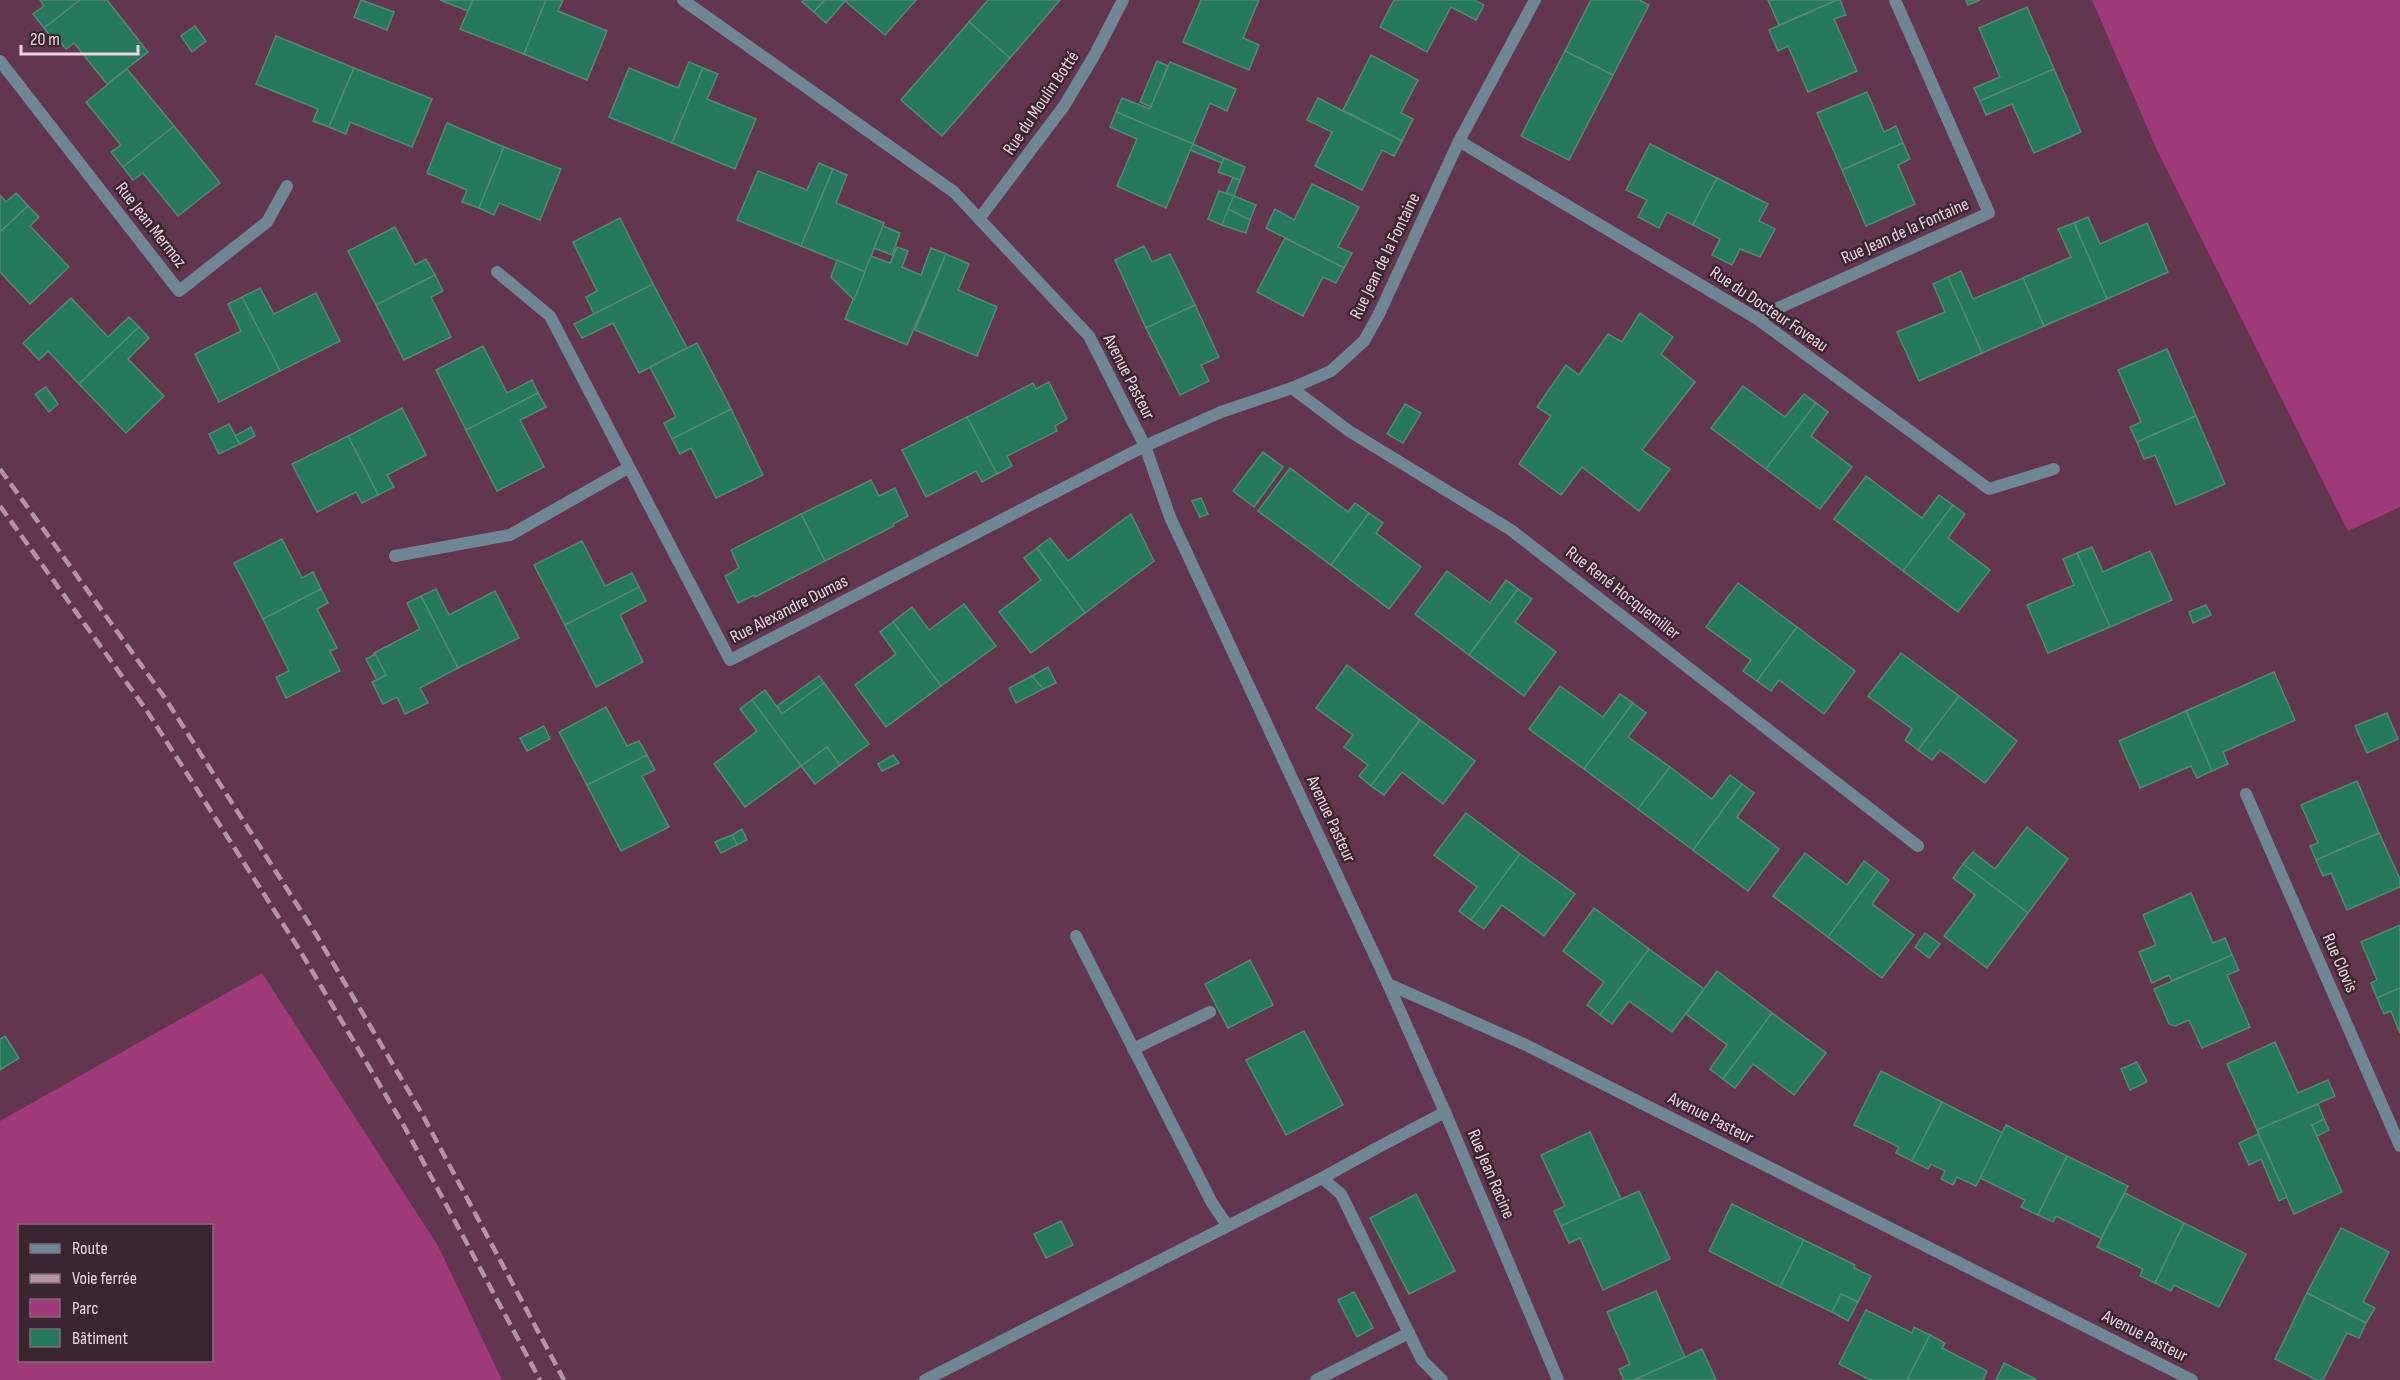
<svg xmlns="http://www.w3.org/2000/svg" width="2400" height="1380" viewBox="0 0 2400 1380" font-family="'Sofia Sans Condensed',sans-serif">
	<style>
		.green { fill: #a03b7a; fill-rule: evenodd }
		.building { fill: #25795c; stroke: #538c74; stroke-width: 1.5 }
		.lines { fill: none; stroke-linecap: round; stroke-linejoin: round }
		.service { stroke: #6f8792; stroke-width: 12 }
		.minor { stroke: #6f8792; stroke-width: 12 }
		.rail { stroke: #b593a5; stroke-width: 4.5; stroke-dasharray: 12 6; stroke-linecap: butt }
		.labels { text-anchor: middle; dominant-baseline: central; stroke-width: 5; stroke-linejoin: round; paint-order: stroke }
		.street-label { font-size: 18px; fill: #eed3e1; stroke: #3a2631 }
	</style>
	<rect width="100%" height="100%" fill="#62364f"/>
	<!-- green -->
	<g class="green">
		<path d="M2092,0H2400V507L2348,531L2157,150Z"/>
		<path d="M262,973L438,1246L502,1380H0V1121ZM20,1226H212V1360H20Z"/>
	</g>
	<!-- building -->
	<g class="building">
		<path d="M40,0H80L44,28L33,14L44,6Z"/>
		<path d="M80,0H107L148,52L107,84L74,43L66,49L57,38L54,41L44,28Z"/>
		<path d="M361,0L394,12L387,30L354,17Z"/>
		<path d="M440,0H473L468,11Z"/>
		<path d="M473,0H546L524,54L460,29Z"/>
		<path d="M546,0H563L558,11L607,31L587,80L524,54Z"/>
		<path d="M804,0H825L814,12L802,2Z"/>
		<path d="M825,0H916L885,35L845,1L826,23L814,12Z"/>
		<path d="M988,0H1060L1010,58L969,22Z"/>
		<path d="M1201,0H1259L1243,38L1259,45L1249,70L1183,42Z"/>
		<path d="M1394,0H1474L1484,5L1476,20L1451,7L1427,52L1380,27Z"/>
		<path d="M1591,0H1639L1649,5L1613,75L1565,51Z"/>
		<path d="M1768,0H1837L1779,25Z"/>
		<path d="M1837,0H1840L1846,15L1834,19L1857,71L1808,92L1788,46L1778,51L1769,30Z"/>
		<path d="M1966,0H1980L1968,5Z"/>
		<path d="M2027,7L2054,69L1980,101L1974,88L2000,77L1979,28Z"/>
		<path d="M969,22L1010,58L942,136L901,100Z"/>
		<path d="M195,26L206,41L192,52L181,36Z"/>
		<path d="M276,36L354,68L329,127L313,121L318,109L256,84Z"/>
		<path d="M1565,51L1613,75L1569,160L1521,136Z"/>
		<path d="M1371,55L1418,80L1401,113L1413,119L1402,141L1343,110Z"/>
		<path d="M1157,61L1168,66L1151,107L1140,102Z"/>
		<path d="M689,62L703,68L672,143L609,117L629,68L678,88Z"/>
		<path d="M1170,62L1236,89L1227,111L1210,103L1193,144L1116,112L1122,98L1150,109Z"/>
		<path d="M354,68L432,99L412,147L350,122L346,134L329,127Z"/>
		<path d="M703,68L718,74L707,99L756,119L735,169L672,143Z"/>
		<path d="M127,69L174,126L123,167L111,152L121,145L86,102Z"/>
		<path d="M2054,69L2081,132L2034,153L2012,104L1986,115L1980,101Z"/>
		<path d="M1867,92L1884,132L1896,126L1903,143L1842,170L1817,113Z"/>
		<path d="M1318,98L1402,141L1394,156L1382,150L1362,190L1315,166L1332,132L1307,120Z"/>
		<path d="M1116,112L1193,144L1166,208L1117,186L1137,139L1110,127Z"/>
		<path d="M447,123L504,147L479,208L462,202L467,190L427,173Z"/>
		<path d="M174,126L220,183L178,216L143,173L133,180L123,167Z"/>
		<path d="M1903,143L1910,159L1898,165L1915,204L1866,226L1842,170Z"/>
		<path d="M1193,144L1224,158L1222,163L1190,150Z"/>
		<path d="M1650,144L1717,178L1693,225L1667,212L1659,228L1638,217L1647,200L1626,190Z"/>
		<path d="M504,147L561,169L540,220L499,203L494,215L479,208Z"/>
		<path d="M1224,158L1245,167L1240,180L1218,172Z"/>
		<path d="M819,163L833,169L801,246L737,220L758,171L807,190Z"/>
		<path d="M833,169L847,175L836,203L884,223L865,272L801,246Z"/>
		<path d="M1233,178L1240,180L1234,196L1226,193Z"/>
		<path d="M1717,178L1768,204L1759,221L1775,229L1760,257L1740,249L1732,265L1712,255L1720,239L1693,225Z"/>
		<path d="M1312,184L1359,207L1338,247L1352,253L1344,268L1266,228L1275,209L1294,220Z"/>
		<path d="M1219,191L1234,196L1222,225L1208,219Z"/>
		<path d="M16,193L28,206L0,232V195L6,202Z"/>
		<path d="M1234,196L1256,205L1250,220L1228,209Z"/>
		<path d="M28,206L39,217L30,226L69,267L30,304L0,272V232Z"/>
		<path d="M1228,209L1250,220L1246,233L1222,225Z"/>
		<path d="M2088,217L2100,244L2147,223L2168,272L2107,299L2074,223Z"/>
		<path d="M620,218L653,284L594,314L586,297L597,291L573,242Z"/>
		<path d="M2074,223L2107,299L2044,326L2023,278L2071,257L2058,229Z"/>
		<path d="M883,226L900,233L892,255L874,248Z"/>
		<path d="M395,227L415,265L426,259L435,275L376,305L348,251Z"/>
		<path d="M1285,238L1344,268L1336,283L1323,277L1303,316L1257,292Z"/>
		<path d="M1144,246L1152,262L1170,254L1195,305L1146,328L1115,260Z"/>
		<path d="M897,247L908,251L902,267L921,275L931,248L946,254L907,345L845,319L871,256L890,263Z"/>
		<path d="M946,254L969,264L958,290L997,307L977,356L915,330Z"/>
		<path d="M837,260L865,272L854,300L831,277Z"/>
		<path d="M1961,271L1973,299L2023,278L2044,326L1982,353L1948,277Z"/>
		<path d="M435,275L443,291L431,297L451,337L404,360L376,305Z"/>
		<path d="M1948,277L1982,353L1919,381L1897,332L1945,312L1933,284Z"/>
		<path d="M653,284L687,348L639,373L613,323L582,338L574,324Z"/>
		<path d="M260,288L274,314L316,293L340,341L280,371L242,297Z"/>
		<path d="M242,297L280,371L219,402L195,354L241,331L228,304Z"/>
		<path d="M71,298L108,337L129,317L139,327L79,384L48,351L39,360L23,343Z"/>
		<path d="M1195,305L1219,357L1201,365L1209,381L1180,395L1146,328Z"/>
		<path d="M1640,313L1673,337L1661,354L1695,382L1642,450L1670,469L1639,511L1582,467L1561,495L1519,464L1551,416L1537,407L1566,365L1579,375L1608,334L1622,342Z"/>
		<path d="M139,327L149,338L128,359L164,396L126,433L79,384Z"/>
		<path d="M697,343L731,409L672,439L664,423L676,417L650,367Z"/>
		<path d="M483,346L507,393L532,380L538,393L466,430L436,370Z"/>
		<path d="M2167,349L2196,416L2137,442L2130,427L2141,422L2118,370Z"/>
		<path d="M1049,382L1067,419L1055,426L1057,431L1007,456L1012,466L997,474L967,417L1033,383L1036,389Z"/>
		<path d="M1743,386L1785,417L1804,394L1816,403L1766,469L1711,428Z"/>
		<path d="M46,387L58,404L49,412L35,394Z"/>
		<path d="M538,393L546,407L520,420L544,467L497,491L466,430Z"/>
		<path d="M1816,403L1828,412L1811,436L1852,467L1820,509L1766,469Z"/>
		<path d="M1405,404L1421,413L1403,443L1387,434Z"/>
		<path d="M402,408L426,455L387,475L394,487L378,495L348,436Z"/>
		<path d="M731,409L763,475L716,498L691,448L680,454L672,439Z"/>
		<path d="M2196,416L2225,484L2176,505L2155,455L2144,459L2137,442Z"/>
		<path d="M967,417L997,474L982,482L976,471L926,497L902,450Z"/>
		<path d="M229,424L240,444L219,454L209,434Z"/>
		<path d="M251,427L255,436L240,444L235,436Z"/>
		<path d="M348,436L378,495L362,503L356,492L317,512L292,464Z"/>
		<path d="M1263,452L1283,467L1254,507L1233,491Z"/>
		<path d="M1290,468L1348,512L1355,503L1369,513L1331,565L1258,511Z"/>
		<path d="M1866,476L1922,518L1939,495L1953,505L1903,571L1834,519Z"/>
		<path d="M871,480L879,496L895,488L908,516L893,524L894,526L825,561L801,514Z"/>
		<path d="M1201,498L1208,514L1200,517L1192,501Z"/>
		<path d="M1953,505L1965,514L1948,538L1990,570L1958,612L1903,571Z"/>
		<path d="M1369,513L1383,523L1376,533L1421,567L1389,609L1331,565Z"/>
		<path d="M801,514L825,561L755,597L754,595L738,603L725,576L739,568L731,550Z"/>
		<path d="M1131,514L1154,561L1085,613L1037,548L1050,538L1068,561Z"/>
		<path d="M282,539L302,578L313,572L321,589L263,619L234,563Z"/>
		<path d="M582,541L605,586L632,573L639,587L565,625L534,565Z"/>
		<path d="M2092,547L2103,572L2150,551L2172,600L2110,627L2077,553Z"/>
		<path d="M1037,548L1085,613L1031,653L999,612L1041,580L1024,558Z"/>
		<path d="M2077,553L2110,627L2048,653L2027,605L2074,585L2063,559Z"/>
		<path d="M1447,571L1490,603L1506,580L1518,589L1469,655L1415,614Z"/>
		<path d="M1738,583L1797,627L1757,681L1743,671L1751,660L1706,627Z"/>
		<path d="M639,587L646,601L620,615L643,662L596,687L565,625Z"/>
		<path d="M321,589L328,603L317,609L337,648L330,651L340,671L286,698L276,677L289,671L263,619Z"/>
		<path d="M436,589L449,615L495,591L519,638L458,668L421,596Z"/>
		<path d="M1518,589L1532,599L1515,622L1556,652L1524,696L1469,655Z"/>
		<path d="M421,596L458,668L420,688L428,703L405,714L397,697L383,704L372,682L386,675L374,653L420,629L407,603Z"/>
		<path d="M964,604L996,646L941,686L893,622L912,607L929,630Z"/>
		<path d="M2206,605L2211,615L2193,623L2189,612Z"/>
		<path d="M893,622L941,686L886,727L855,685L896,654L880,632Z"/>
		<path d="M1797,627L1855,671L1824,714L1779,680L1771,691L1757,681Z"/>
		<path d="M1901,653L1959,696L1918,750L1905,740L1912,729L1868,696Z"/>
		<path d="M375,654L386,675L377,680L366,659Z"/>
		<path d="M1347,665L1420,720L1371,786L1359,776L1368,765L1344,747L1353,735L1316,708Z"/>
		<path d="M1048,667L1056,683L1043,689L1032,676Z"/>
		<path d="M2274,672L2295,720L2223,752L2228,764L2212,771L2186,711Z"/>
		<path d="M819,676L824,683L782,714L777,706Z"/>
		<path d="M1032,676L1043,689L1016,703L1009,688Z"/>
		<path d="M824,683L869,744L840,765L827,747L801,766L752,700L765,690L782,714Z"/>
		<path d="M1560,686L1603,717L1620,694L1633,703L1584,769L1529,729Z"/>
		<path d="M1959,696L2017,741L1985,783L1940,750L1932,760L1918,750Z"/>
		<path d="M752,700L801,766L745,807L714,764L757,731L740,709Z"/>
		<path d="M1633,703L1646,713L1628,737L1670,767L1638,809L1584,769Z"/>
		<path d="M606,707L627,746L639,741L647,755L587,785L559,732Z"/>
		<path d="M2186,711L2212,771L2197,778L2191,766L2140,788L2119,741Z"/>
		<path d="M2387,713L2398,739L2367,753L2355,726Z"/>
		<path d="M1420,720L1475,761L1443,804L1402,772L1384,795L1371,786Z"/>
		<path d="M544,726L550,739L527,751L520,738Z"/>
		<path d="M827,747L840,765L815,784L801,766Z"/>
		<path d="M647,755L655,770L642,776L669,827L621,851L587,785Z"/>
		<path d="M893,755L899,763L882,771L878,764Z"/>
		<path d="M1670,767L1712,799L1730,775L1742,784L1693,850L1638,809Z"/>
		<path d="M2357,781L2379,833L2316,860L2310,846L2318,843L2301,805Z"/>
		<path d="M1742,784L1754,793L1737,817L1779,849L1748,891L1693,850Z"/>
		<path d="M1466,813L1520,854L1471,920L1459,911L1477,887L1434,855Z"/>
		<path d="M2027,827L2068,859L2028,913L1963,864L1973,852L1995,869Z"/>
		<path d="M742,829L747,840L737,845L732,835Z"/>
		<path d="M2379,833L2400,879V887L2347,910L2331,873L2323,876L2316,860Z"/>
		<path d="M732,835L737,845L721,853L715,842Z"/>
		<path d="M1805,853L1847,885L1864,861L1877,871L1828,937L1773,896Z"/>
		<path d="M1520,854L1575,894L1544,936L1502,905L1484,929L1471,920Z"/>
		<path d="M1963,864L2028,913L1987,968L1944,936L1975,895L1953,878Z"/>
		<path d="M1877,871L1889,880L1872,904L1914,935L1882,978L1828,937Z"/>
		<path d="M2191,893L2213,943L2225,938L2232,955L2172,981L2169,975L2152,983L2139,952L2156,945L2143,915Z"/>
		<path d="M1594,908L1649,949L1600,1015L1587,1005L1604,982L1563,951Z"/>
		<path d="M2400,925V988L2377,998L2371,983L2377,980L2361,942Z"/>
		<path d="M1925,933L1940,944L1929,958L1915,947Z"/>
		<path d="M1649,949L1704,989L1672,1032L1629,1001L1612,1024L1600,1015Z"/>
		<path d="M2232,955L2239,970L2227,975L2250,1027L2202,1048L2189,1020L2175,1026L2169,1024L2154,989Z"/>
		<path d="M1250,960L1273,1005L1228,1028L1205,984Z"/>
		<path d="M1717,971L1772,1013L1723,1079L1710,1069L1727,1045L1686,1014Z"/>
		<path d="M2400,988V1033L2391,1011L2384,1014L2377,998Z"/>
		<path d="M1772,1013L1826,1053L1794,1095L1753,1064L1735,1088L1723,1079Z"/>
		<path d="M1304,1031L1343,1105L1286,1135L1246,1060Z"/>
		<path d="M5,1036L19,1058L0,1070V1039Z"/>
		<path d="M2275,1042L2298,1093L2328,1080L2335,1096L2257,1130L2227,1064Z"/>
		<path d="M2137,1062L2147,1082L2130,1090L2121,1069Z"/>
		<path d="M1881,1071L1942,1102L1912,1161L1896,1153L1899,1147L1854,1125Z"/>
		<path d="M1942,1102L2003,1133L1976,1186L1957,1177L1953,1185L1941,1179L1945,1171L1931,1164L1928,1169L1912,1161Z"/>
		<path d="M2318,1104L2324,1119L2312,1125L2342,1192L2294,1214L2257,1130Z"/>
		<path d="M2324,1119L2329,1130L2317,1136L2312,1125Z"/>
		<path d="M2006,1125L2067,1156L2038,1215L2021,1207L2025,1200L1980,1178Z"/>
		<path d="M1590,1132L1621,1199L1561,1226L1554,1211L1565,1206L1541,1155Z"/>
		<path d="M2258,1134L2287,1197L2279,1201L2261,1159L2249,1165L2239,1143Z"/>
		<path d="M2067,1156L2128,1186L2101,1238L2056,1216L2053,1222L2038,1215Z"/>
		<path d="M1639,1191L1670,1259L1603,1290L1580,1238L1569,1243L1561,1226Z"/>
		<path d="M2125,1193L2184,1223L2155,1283L2140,1276L2143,1269L2097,1247Z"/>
		<path d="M1416,1194L1455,1271L1409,1294L1370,1218Z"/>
		<path d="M1732,1204L1804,1240L1780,1287L1709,1251Z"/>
		<path d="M1061,1221L1073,1245L1046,1258L1034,1234Z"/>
		<path d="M2184,1223L2246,1254L2219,1307L2174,1285L2171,1291L2155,1283Z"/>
		<path d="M2341,1228L2389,1252L2363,1302L2375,1308L2366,1323L2307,1293Z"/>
		<path d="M1804,1240L1855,1265L1854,1268L1871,1276L1858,1302L1841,1294L1832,1312L1780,1287Z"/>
		<path d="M1656,1291L1685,1357L1634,1380H1624L1619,1369L1630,1364L1607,1312Z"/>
		<path d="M1354,1292L1373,1328L1357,1337L1338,1300Z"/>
		<path d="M2307,1293L2366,1323L2359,1338L2347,1333L2323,1380H2317L2275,1359Z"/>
		<path d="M1841,1294L1858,1302L1848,1321L1832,1312Z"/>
		<path d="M1866,1310L1912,1333L1914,1327L1930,1335L1907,1380H1870L1839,1364Z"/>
		<path d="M1930,1335L1945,1343L1942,1348L1987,1371L1983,1380H1907Z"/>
		<path d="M1702,1349L1716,1380H1634L1685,1357Z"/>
		<path d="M2004,1363L2037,1380H1996Z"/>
	</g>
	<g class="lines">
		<!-- service -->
		<g class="service">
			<path d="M1076,936L1212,1203L1227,1225"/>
			<path d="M1133,1049L1210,1012"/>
			<path d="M1322,1178L1341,1194L1422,1360L1442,1380"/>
			<path d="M925,1380L1322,1178L1375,1149"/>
			<path d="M1316,1380L1409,1333"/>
		</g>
		<!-- minor -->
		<g class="minor">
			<path d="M683,0L954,192L1089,336L1145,446L1170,517L1388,984L1526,1045L2192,1380"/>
			<path d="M0,61L179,291L267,222L287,186"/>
			<path d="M1459,141L1756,318L1989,489L2054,469"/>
			<path d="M979,219L1064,106L1094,56L1123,0"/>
			<path d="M497,272L550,316L730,660L1145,446L1221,412L1292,388L1331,371L1364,341L1379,314L1459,141L1535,0"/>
			<path d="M1756,318L1989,213L1895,0"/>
			<path d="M1292,388L1349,431L1511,530L1918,846"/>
			<path d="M395,556L510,535L628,468"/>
			<path d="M2246,794L2400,1146"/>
			<path d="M1388,984L1445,1112L1558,1380"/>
			<path d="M1375,1149L1445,1112"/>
		</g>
		<!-- rail -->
		<g class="rail">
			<path d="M0,469L165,698L317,936L421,1112L564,1380"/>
			<path d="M0,506L147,711L299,949L404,1126L540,1380"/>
		</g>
	</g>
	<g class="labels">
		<!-- street labels -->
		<g class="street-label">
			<text transform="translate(1041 103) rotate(-56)">Rue du Moulin Botté</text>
			<text transform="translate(151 225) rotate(52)">Rue Jean Mermoz</text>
			<text transform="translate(1905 231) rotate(-24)">Rue Jean de la Fontaine</text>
			<text transform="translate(1385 256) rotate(-64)">Rue Jean de la Fontaine</text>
			<text transform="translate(1769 309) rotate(34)">Rue du Docteur Foveau</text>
			<text transform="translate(1129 377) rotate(63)">Avenue Pasteur</text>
			<text transform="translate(1623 593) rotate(38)">Rue René Hocquemiller</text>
			<text transform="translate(789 609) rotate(-27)">Rue Alexandre Dumas</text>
			<text transform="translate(1331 819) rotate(65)">Avenue Pasteur</text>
			<text transform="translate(2340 963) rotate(66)">Rue Clovis</text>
			<text transform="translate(1711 1118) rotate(27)">Avenue Pasteur</text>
			<text transform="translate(1491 1174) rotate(67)">Rue Jean Racine</text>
			<text transform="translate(2145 1336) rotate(27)">Avenue Pasteur</text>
		</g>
	</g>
	<!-- legend -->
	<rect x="18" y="1224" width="195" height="138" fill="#3a2631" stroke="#826b77" stroke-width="1.5"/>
	<rect x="30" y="1244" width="30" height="9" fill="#6f8792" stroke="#826b77" stroke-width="1.5"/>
	<text x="72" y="1254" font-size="18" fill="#eed3e1">Route</text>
	<rect x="30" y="1274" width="30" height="9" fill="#b593a5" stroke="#826b77" stroke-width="1.5"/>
	<text x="72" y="1284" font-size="18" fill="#eed3e1">Voie ferrée</text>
	<rect x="30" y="1299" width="30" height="18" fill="#a03b7a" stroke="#826b77" stroke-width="1.5"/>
	<text x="72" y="1314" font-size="18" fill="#eed3e1">Parc</text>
	<rect x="30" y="1329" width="30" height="18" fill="#25795c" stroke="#826b77" stroke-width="1.5"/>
	<text x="72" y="1344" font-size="18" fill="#eed3e1">Bâtiment</text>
	<!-- scale -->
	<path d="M21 45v9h117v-9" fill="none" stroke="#eed3e1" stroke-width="3"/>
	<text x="30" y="45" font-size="18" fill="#eed3e1" stroke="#3a2631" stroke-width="4.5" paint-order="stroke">20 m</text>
</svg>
